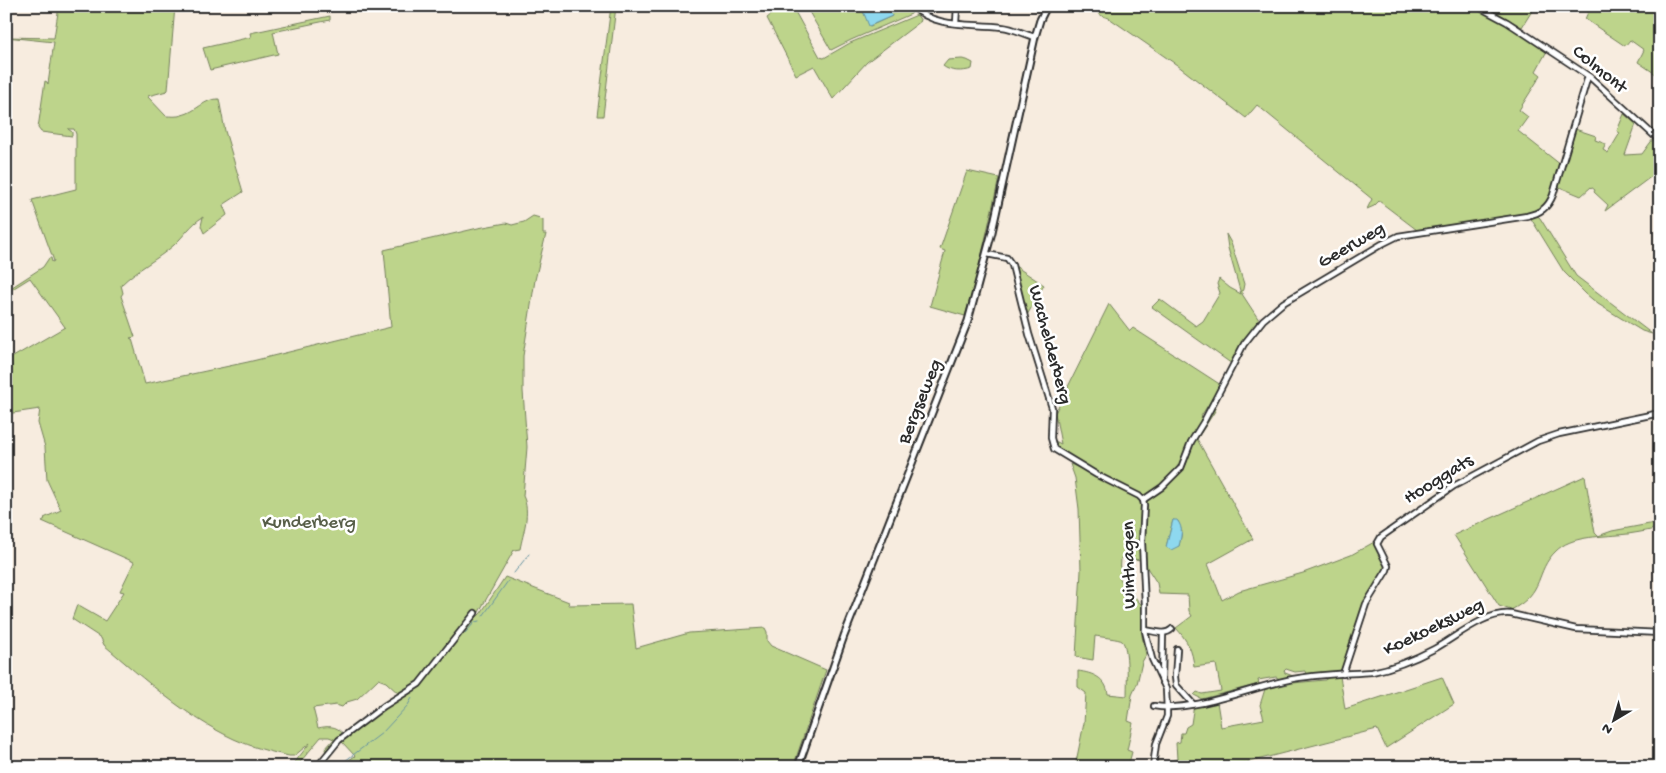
<svg xmlns="http://www.w3.org/2000/svg" width="1666" height="773" viewBox="0 0 1666 773" font-family="'Gochi Hand',sans-serif">
	<style>
		.green { fill: #bdd48b; stroke: #74805b; fill-rule: evenodd }
		.water { fill: #8ed8ef; stroke: #6693a1 }
		.lines { fill: none; stroke-linecap: round; stroke-linejoin: round }
		.stream { stroke: #6693a1; stroke-width: 1 }
		.minor-casing { stroke: #2b2b2b; stroke-width: 8 }
		.tertiary-casing { stroke: #2b2b2b; stroke-width: 9 }
		.minor { stroke: #fff; stroke-width: 4.5 }
		.tertiary { stroke: #fff; stroke-width: 5 }
		.labels { text-anchor: middle; dominant-baseline: central; stroke-width: 5; stroke-linejoin: round; paint-order: stroke }
		.street-label { font-size: 19px; fill: #2b2b2b; stroke: #fff }
		.park-label { font-size: 19px; fill: #575e48; stroke: #fff }
	</style>
	<rect width="100%" height="100%" fill="#f7ecdf"/>
	<filter id="ink" filterUnits="userSpaceOnUse"><feTurbulence type="fractalNoise" baseFrequency=".02" numOctaves="2"/><feDisplacementMap in="SourceGraphic" scale="10" xChannelSelector="R" yChannelSelector="G"/><feConvolveMatrix kernelMatrix="1 2 1 2 8 2 1 2 1" color-interpolation-filters="sRGB"/></filter>
	<g filter="url(#ink)">
		<!-- green -->
		<g class="green">
			<path d="M59,6H175L168,90L167,91L148,96V97L166,116C171,116 177,117 182,115C196,112 205,98 219,99L225,131L243,192L223,205L227,215L204,233L201,226L203,217C191,224 184,236 174,245C157,260 137,269 121,285L123,293L121,296L135,337L130,338L132,339L145,384L248,362L391,327L384,250L478,228L506,223L512,225L524,222L533,216L540,218L539,219L543,220V234H546L535,280L523,356V391L527,447L523,496C531,512 523,533 520,549L514,550L475,619L481,613L505,577L569,602L568,605L631,604L636,648L689,633L765,628L767,632V641L771,646L826,670L793,767H339L355,756L342,742L392,703L400,695L386,682L378,679L357,699L347,702L342,707L336,705L313,708L318,728C327,726 337,725 343,734L326,753L325,749L334,739L329,737H321L296,767H291L310,743L294,756H289C271,752 252,747 234,739C185,716 145,680 104,645L101,638L72,619L77,605L105,621L124,592L120,591L134,562L42,521L45,519L44,518L61,510L47,480L45,447L38,423L40,409L6,414V361L65,327L30,278L6,293V291L43,267L49,258H51L52,262L54,261L32,200L76,189V134L74,129H68L72,132V136L41,132L38,128L45,81L47,82L48,84L54,42L6,37L54,38Z"/>
			<path d="M611,6H616L603,116H597Z"/>
			<path d="M782,6H792L820,57L824,58L850,43L917,15L921,21L867,62L833,99L814,66L796,75L767,18Z"/>
			<path d="M815,6H861L870,26L892,16L887,6L895,13L897,11V6H909L913,11L911,14L851,40L831,50L808,10Z"/>
			<path d="M1090,6H1474L1516,29L1547,51L1536,71L1541,75L1519,110L1528,117L1518,131L1561,165C1556,182 1551,203 1534,213L1540,218L1576,276L1652,334L1642,331L1598,304L1586,294L1564,272L1530,217L1417,230L1379,201L1374,206L1367,209L1372,199L1257,105L1246,118L1177,65L1109,18L1102,16Z"/>
			<path d="M1486,6H1535L1522,27Z"/>
			<path d="M1589,6H1660V77L1638,62L1644,50L1630,40L1625,46L1585,19L1590,8Z"/>
			<path d="M330,16V20L273,32L278,54L210,70L203,48L251,37L250,33Z"/>
			<path d="M962,59L967,60L973,63L972,69C963,72 950,72 943,66L948,60Z"/>
			<path d="M1624,114L1636,124L1625,155L1642,154L1653,139L1660,146V170L1605,211L1608,205L1594,192L1595,190L1591,187L1581,196L1557,186L1575,129L1596,136L1595,140L1606,144L1603,150L1608,153L1620,133L1617,131Z"/>
			<path d="M967,171L999,178L977,276L965,316L930,306L945,251L940,249Z"/>
			<path d="M1226,234L1231,243L1244,284L1242,294L1259,320L1244,342L1232,364L1152,307L1160,299L1196,326L1203,321L1220,293L1217,284L1219,279L1230,288L1241,294L1228,248Z"/>
			<path d="M1015,266L1044,285L1026,317Z"/>
			<path d="M1109,304L1130,331L1133,328L1221,385L1201,416L1204,418L1182,462L1167,480L1169,483L1186,465L1193,442L1215,406V411L1197,439L1253,539L1208,564L1222,600L1239,591L1303,573L1351,555L1376,541L1388,569L1371,592L1343,668L1339,673L1306,675L1305,671L1295,672L1286,669L1284,671L1285,673L1293,676L1280,679L1276,677L1258,680L1259,684L1202,699L1194,695L1197,692L1202,694L1221,691L1216,664L1194,667C1193,651 1187,640 1176,628L1192,616L1189,611L1188,595L1159,594L1157,583L1142,560L1121,558L1120,579L1144,608L1142,636L1146,655L1142,662L1137,684L1132,695L1128,721L1133,723L1127,750L1132,752L1128,767H1075L1084,723L1086,693L1078,687V671C1093,673 1106,678 1108,694L1127,696C1127,686 1129,647 1122,641C1120,639 1101,637 1095,636L1093,660L1076,657L1081,571L1079,509L1075,478L1070,464L1100,477L1054,450L1053,440L1061,444L1055,413ZM1173,520L1178,521L1182,532L1179,546L1166,547Z"/>
			<path d="M1585,476L1595,533L1598,536L1612,531L1660,522V528C1646,531 1632,534 1618,535C1598,537 1571,536 1556,551C1534,572 1546,592 1511,610L1499,606L1454,535Z"/>
			<path d="M1340,676L1345,709L1442,677L1454,704L1386,748L1377,729L1241,764L1242,767H1156L1157,762L1165,763L1177,759L1176,743L1180,742L1181,733H1184L1186,727L1191,724L1194,704L1266,686V689L1293,683L1325,680L1329,677ZM1265,689L1260,705L1264,719L1221,727L1217,702Z"/>
		</g>
		<!-- water -->
		<g class="water">
			<path d="M861,6H897V11L893,13L889,8L892,16L869,26Z"/>
			<path d="M1173,520H1177C1184,528 1181,537 1179,546L1171,550L1166,547Z"/>
		</g>
		<g class="lines">
			<!-- stream -->
			<g class="stream">
				<path d="M514,573L529,554"/>
				<path d="M483,616L508,581"/>
				<path d="M465,633L475,622L479,621"/>
				<path d="M453,645L462,635"/>
				<path d="M337,767L382,733L408,705L412,698"/>
			</g>
			<defs>
				<g id="minor">
					<path d="M912,6C935,29 972,23 1002,27C1013,28 1024,34 1035,37"/>
					<path d="M1477,6L1507,22L1590,77L1660,141"/>
					<path d="M956,23L957,6"/>
					<path d="M987,254L1007,258L1012,265L1029,334L1052,408L1051,438L1054,449L1097,475L1139,496L1143,500"/>
					<path d="M1143,500L1162,487L1181,468L1191,442L1204,421L1244,344L1263,320L1283,303L1382,244L1398,236L1527,216C1540,213 1548,208 1553,195L1588,76"/>
					<path d="M1143,500L1144,505L1142,542L1145,605V631L1152,659L1166,689L1167,710V716L1156,744L1153,767"/>
					<path d="M1145,630C1154,631 1165,636 1172,629"/>
					<path d="M1177,649L1175,677L1176,685L1193,704"/>
					<path d="M1343,674L1366,604L1387,570L1388,566L1377,544L1381,537L1454,486L1538,441L1559,434L1660,413"/>
					<path d="M1162,681L1163,633"/>
					<path d="M1154,706C1190,713 1250,688 1288,680C1315,674 1344,674 1372,672C1393,668 1415,659 1434,649C1456,637 1486,611 1511,614L1576,629L1660,633"/>
					<path d="M317,767L339,740L384,706L419,684L475,613"/>
				</g>
				<path id="tertiary" d="M798,767L844,636L968,321L992,232L1035,37L1040,20L1047,6"/>
			</defs>
			<!-- minor casing -->
			<use href="#minor" class="minor-casing"/>
			<!-- tertiary casing -->
			<use href="#tertiary" class="tertiary-casing"/>
			<!-- minor -->
			<use href="#minor" class="minor"/>
			<!-- tertiary -->
			<use href="#tertiary" class="tertiary"/>
		</g>
	</g>
	<g class="labels">
		<!-- street labels -->
		<g class="street-label">
			<text transform="translate(1599 70) rotate(39)">Colmont</text>
			<text transform="translate(1352 246) rotate(-30)">Geerweg</text>
			<text transform="translate(1049 345) rotate(75)">Wachelderberg</text>
			<text transform="translate(921 402) rotate(-68)">Bergseweg</text>
			<text transform="translate(1439 480) rotate(-32)">Hooggats</text>
			<text transform="translate(1130 565) rotate(-91)">Winthagen</text>
			<text transform="translate(1434 628) rotate(-26)">Koekoeksweg</text>
		</g>
		<!-- park labels -->
		<g class="park-label">
			<text x="309" y="523">Kunderberg</text>
		</g>
	</g>
	<!-- margin -->
	<rect width="1666" height="773" fill="none" stroke="#fff" stroke-width="25"/>
	<rect x="12" y="12" width="1641" height="748" fill="none" stroke="#2b2b2b" stroke-width="2" filter="url(#ink)"/>
	<!-- north arrow -->
	<g transform="translate(1614 720) rotate(218)" stroke="#ffffff" stroke-width="4" paint-order="stroke">
	<path d="M0-4L9 19L0 12L-9 19Z" fill="#2b2b2b"/>
	<text y="-8" font-size="14" font-weight="bold" text-anchor="middle" fill="#2b2b2b">N</text>
	</g>
</svg>
